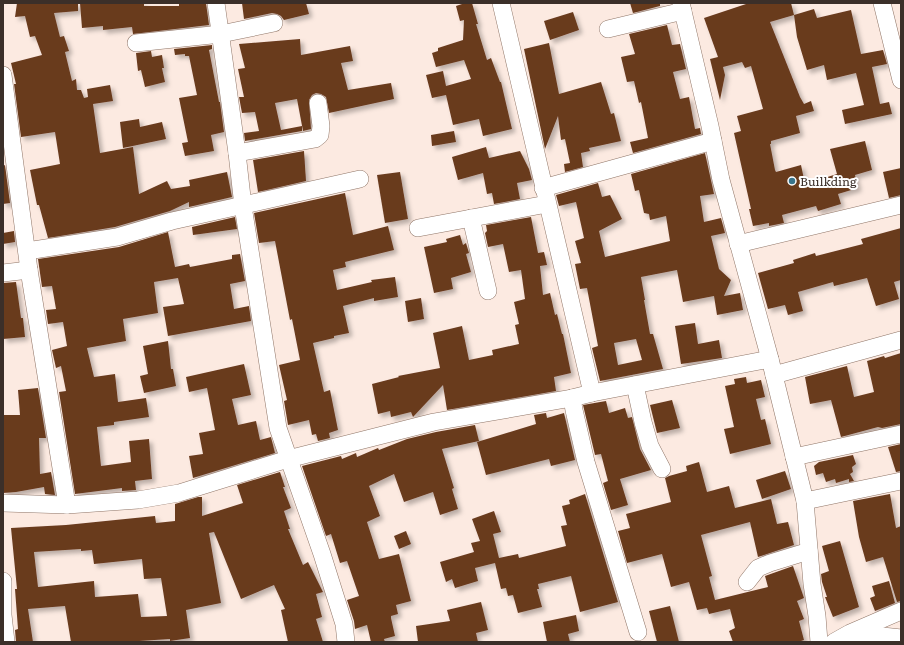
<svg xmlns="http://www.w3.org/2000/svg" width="904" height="645" viewBox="0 0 904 645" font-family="Literata,serif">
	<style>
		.building { fill: #693a1f; fill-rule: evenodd; filter: url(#shadow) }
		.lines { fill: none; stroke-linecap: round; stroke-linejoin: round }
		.minor-casing { stroke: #907668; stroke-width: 18 }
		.minor { stroke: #fff; stroke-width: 17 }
		.poi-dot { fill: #38748b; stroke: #fff; stroke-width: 1.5 }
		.labels { text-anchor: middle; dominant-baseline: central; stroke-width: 4; stroke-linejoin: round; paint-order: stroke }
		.poi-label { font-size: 12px; fill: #3b2f29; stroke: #fff; text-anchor: start }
	</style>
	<defs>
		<filter id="shadow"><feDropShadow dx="3.5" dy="3.5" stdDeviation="2" flood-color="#0004"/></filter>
	</defs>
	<rect width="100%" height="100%" fill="#fceae1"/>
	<!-- building -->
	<g class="building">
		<path d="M17,3H78V11L54,13L60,37L64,36L69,51L65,52L72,81L76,79L77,90H81L84,98L88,97L87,89L110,85L113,101L93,104L100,153L133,147L139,194L167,181L171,189L190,186L189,180L227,172L232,197L189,207V202L170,211L115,227L48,238L39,205H37L30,170L60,164L55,132L21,137L14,84H16L11,63L42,55L35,36L30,37L25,16L15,17Z"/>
		<path d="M80,3H144V6H179V3H206L209,25L133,34L132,27L103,30V26L82,28Z"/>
		<path d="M242,3H306L309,14L284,20L281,16L277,14L272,13L244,19Z"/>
		<path d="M465,3H472L478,24H476L487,60L491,58L500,82H501L512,129L483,136L479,119L453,125L446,95L432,98L426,75L443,71L446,86L471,79L464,60L436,67L432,53L438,51V48L463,40L464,20L460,21L456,6Z"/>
		<path d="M630,3H660V6L633,13Z"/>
		<path d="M749,3H791L794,15L770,22L800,97L804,104L811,101L814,111L796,116L800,133L771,141V144H770L775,170L776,172L801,165L805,184L837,174L830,149L865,141L872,170L855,175L858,188L838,194L841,204L818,211L816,206L782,215L784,223L769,226V223L753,226L749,209H751L734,133L741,131L737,116L763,109L751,66L745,68L742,62L723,67L725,75L720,100L710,59L718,57L704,18Z"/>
		<path d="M814,9L817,18L851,10L861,54L883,50L887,64L872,67L880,104L889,102L892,114L845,124L842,110L864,105L856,73L827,80L824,65L807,70L797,37L794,15Z"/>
		<path d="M573,12L579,30L550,40L544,21Z"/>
		<path d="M667,25L672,45L680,44L686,69L673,72L680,99L689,97L695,129L700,128L701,134L633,153L630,142L648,138L641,102L639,103L634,81L627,82L621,57L635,54L629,34Z"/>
		<path d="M300,39L301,55L350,46L353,61L341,63L348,90L391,83L394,99L329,113L326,97L321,94L316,93L312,95L309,100L311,129L303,131L297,99L275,103L281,130L302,126V131L245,141L244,133L259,131L255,112L242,113L239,97H244L238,69L245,68L239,44Z"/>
		<path d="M549,43L559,94L601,82L611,114L614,113L621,141L589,148L590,151L581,153L583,167L565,172L564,164L570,163L565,139L561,140L558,116L545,149L524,49Z"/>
		<path d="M212,45V49L209,50L219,102H220L224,132L211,135L214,151L185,156L182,143L188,142L179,98L197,95L189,56H185V54L175,55L174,49Z"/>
		<path d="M151,51L152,57L162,55L164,68H162L165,82L145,87L141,70L138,71L136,53Z"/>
		<path d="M139,119L140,127L162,122L166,139L123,148L120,122Z"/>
		<path d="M454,131L456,142L432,146L431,135Z"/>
		<path d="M486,147L489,158L520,151L529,169L532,180L517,183L520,199L494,204L492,193L487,194L483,173L458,180L452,157Z"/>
		<path d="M304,151L306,181L258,192L253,160Z"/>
		<path d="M705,153L714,194L700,196L704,222L721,218L725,233L711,236L719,269L731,280L724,296L740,293L743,310L717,315L714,296L683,302L677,270L641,277L645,300H644L650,334H653L663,369L600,381L592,348L598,346L587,288L580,289L575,264L581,263L575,241L584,238L576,202L559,206L556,195L598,183L602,197L610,195L622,219L599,231L605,257L670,241L666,216L650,220L649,214L644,213L639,190L635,191L631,174ZM636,339L642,360L618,365L614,343Z"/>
		<path d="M5,165L10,203L3,204V166Z"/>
		<path d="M901,168V195L889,198L883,172Z"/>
		<path d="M400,172L408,219L385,223L377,175Z"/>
		<path d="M345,193L353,235L388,226L394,250L345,262L346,267L333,270L337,290L372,282L371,280L395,277L398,297L374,301V298L343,306L349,333L334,336V338L313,343L324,392L330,390L338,430L329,433L330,438L318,441L316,434L312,435L309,420L288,425L284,401L287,400L279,365L300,360L292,319L290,320L275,241L259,243L254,213Z"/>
		<path d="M235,217L237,229L193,235L192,227Z"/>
		<path d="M531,217L538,253L544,252L547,265L540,266L543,295L550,293L555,315L557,314L562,334H563L571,373L554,377L556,391L447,410L443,385L413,417L411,412L391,417L390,411L378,414L372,384L399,377L398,376L440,368L433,333L462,326L469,360L493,355L492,350L519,344L515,325L519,324L514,302L525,299L521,270L509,272L503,244L488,247L485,233L487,231L486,225Z"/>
		<path d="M901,228V280L894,282L899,299L876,306L867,278L834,286L833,282L798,292L803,311L788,315L785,305L768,309L758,273L794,263L793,260L815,253L816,256L863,244L861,239Z"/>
		<path d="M14,231L15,242L3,244V233Z"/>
		<path d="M168,232L175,267L189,264L190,267L232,259V255L240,254L245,281L230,284L234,309L249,306L251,321L168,336L163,307L184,304L178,278L154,282L158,313L123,319L126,341L87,348L94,377L115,374L118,402L146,398L149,417L114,422V425L97,427L101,466L131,462L129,441L149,439L152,479L135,481L136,490L122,491V488L75,494L59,392L66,391L61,366L56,368L52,350L67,346L63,322L48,324L46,310L56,309L52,286L42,287L38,259L119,247Z"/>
		<path d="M460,235L463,245L466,243L469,253L466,254L471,272L451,278L453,289L434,293L424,247L447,242L446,239Z"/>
		<path d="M16,282L21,318H23L25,337L3,339V283Z"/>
		<path d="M421,298L424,319L408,322L405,301Z"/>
		<path d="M695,323L698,344L719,340L722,358L681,364L675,326Z"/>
		<path d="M168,341L171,369H173L176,386L144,393L140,376L148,374L143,346Z"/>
		<path d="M901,353V424L882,428L878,427L841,437L831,400L810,404L805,377L847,366L854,397L874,392L867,361L884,356L885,358Z"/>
		<path d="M244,364L251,395L232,399L238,425L256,421L260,440L271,437L275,453L193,478L189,456L203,454L199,433L215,430L207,388L189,392L186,377Z"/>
		<path d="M746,377L747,383L761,380L765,397L756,399L761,420L765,419L771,444L730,454L724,429L734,427L725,386L735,384L734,379Z"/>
		<path d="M38,388L46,438H39L40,474L51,472L55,495L45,494L44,487L16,492L3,493V415H20L18,390Z"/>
		<path d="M672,400L680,428L657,433L650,405Z"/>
		<path d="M606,401L609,413L625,408L628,418L632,417L640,449L651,470L620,479L628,505L611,510L603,483L608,481L601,454L595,455L583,405Z"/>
		<path d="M546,413L547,418L564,413L575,460L551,466L549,459L486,475L477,442L536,424L534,415Z"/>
		<path d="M475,425L479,441L442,449L454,488L452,489L458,509L440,515L433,492L404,502L394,474L369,486L380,516L367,522L379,559L399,554L411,601L396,605L398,614L391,616V618L395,636L384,639L385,642H371L367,625L355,629L354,621L347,600L359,596L347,561L340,563L331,534L326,536L302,466L341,456L342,459L356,453L357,457L378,448L379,450L407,439L436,432Z"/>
		<path d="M901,444V471L896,472L888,447Z"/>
		<path d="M853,455L856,464L852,467L853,472L850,474L854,481L849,482V479L836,483L835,479L826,482L823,473L816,475L814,466L819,462Z"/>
		<path d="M699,462L707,492L729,486L735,508L771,499L777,524L788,522L794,545L758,557L750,522L701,535L712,576L709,577L715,600L768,587L765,576L793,566L804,598L797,601L804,619L799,621L804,640L798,642H733L729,631L735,628L730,609L709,614L707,608L697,610L689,582L671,587L662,554L627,563L618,531L630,528L626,514L671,502L665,478L669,476L687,471L686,466Z"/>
		<path d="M785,471L791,489L762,499L756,480Z"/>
		<path d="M280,472L285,487H283L291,508L284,511L290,529H288L303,565L308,562L323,592L316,594L322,617L316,619L323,642H288L281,610L285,609L274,585L241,599L214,532L209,533L221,603L186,610L190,638L170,641V639L124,642H71L65,606L28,609L33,642H16L15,630L18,629L15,589H17L11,528L66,525L155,516L156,523L175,521V504L198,497H202V516L243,503L237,485ZM81,549V551L92,550L94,564L142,559L144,579L161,578L167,616L141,617L138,594L95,597L94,581L38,587L34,552Z"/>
		<path d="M585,494L618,602L580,612L571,576L538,584L539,589H537L542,607L518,613L513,595L508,596L506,588L501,589L495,563L475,568L478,581L455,588L452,579L446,582L440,562L474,552L471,543L480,541L472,519L494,511L501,532L493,534L499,558L518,554L519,558L566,546L561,526L567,525L562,506L570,504L569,500Z"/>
		<path d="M890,494L896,528L901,526V601L897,602L883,557L866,562L859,537L853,501Z"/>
		<path d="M406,531L411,544L399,549L394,536Z"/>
		<path d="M840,541L859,607L833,617L825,597H827L822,582L821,574L829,571L822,546Z"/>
		<path d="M889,581L895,603L875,611L870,598L875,596L872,586Z"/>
		<path d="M481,602L488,630L476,633L478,642H418L416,626L450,621L447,610Z"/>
		<path d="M670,606L679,642H657L649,611Z"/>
		<path d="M576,615L579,631L568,634L570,642H547L543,622Z"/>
	</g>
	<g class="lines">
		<defs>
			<g id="minor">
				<path d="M216,3L237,153L243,206L278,428L322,554L344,624L346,642"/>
				<path d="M501,3L592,393"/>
				<path d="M681,3L710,126L721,180L770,359L805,501L812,584L817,616L819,642"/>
				<path d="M882,3L901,80"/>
				<path d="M608,29L683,11"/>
				<path d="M136,43L221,34L274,23"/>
				<path d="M3,75L29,270L67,505"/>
				<path d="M237,153L315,139L320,135L321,126L318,103"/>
				<path d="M543,188L713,141"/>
				<path d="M471,218L488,291"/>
				<path d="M418,228L547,204"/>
				<path d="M738,244L901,205"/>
				<path d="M27,251L117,237L172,221L360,179"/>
				<path d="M3,273L29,270"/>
				<path d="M774,375L901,340"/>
				<path d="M635,385L643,422L650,446L662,469"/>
				<path d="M572,398L574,410L586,462L638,632"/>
				<path d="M794,457L901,434"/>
				<path d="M805,501L901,481"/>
				<path d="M3,503L67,505L138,500L179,493L288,459L434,422L572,398L592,393L770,359"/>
				<path d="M3,581V615L6,642"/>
				<path d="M747,582L758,568L770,563L809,551"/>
				<path d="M854,633L901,638"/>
				<path d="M834,642L850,633L901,611"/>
			</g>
		</defs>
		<!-- minor casing -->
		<use href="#minor" class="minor-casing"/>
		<!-- minor -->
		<use href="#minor" class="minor"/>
	</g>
	<!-- markers -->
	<circle class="poi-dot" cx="792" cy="181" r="4"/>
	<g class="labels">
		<!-- poi labels -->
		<g class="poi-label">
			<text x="800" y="181">Builkding</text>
		</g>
	</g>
	<!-- border -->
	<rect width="904" height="645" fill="none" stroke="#3b2f29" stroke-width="8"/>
</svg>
